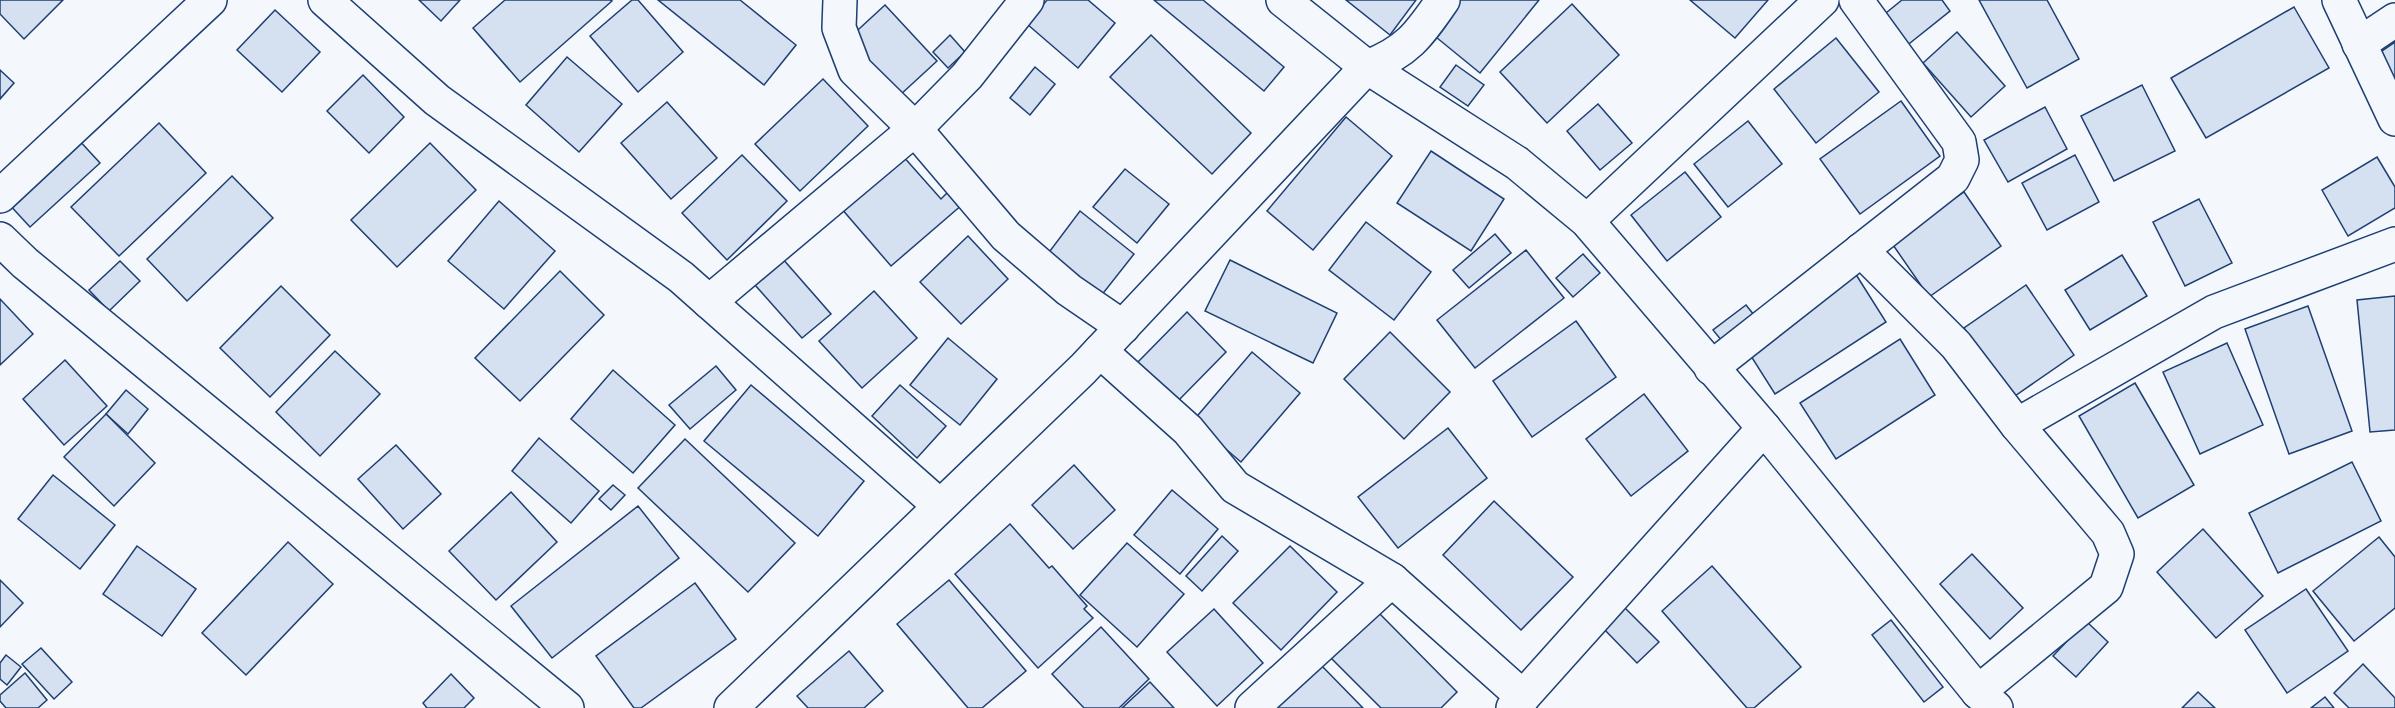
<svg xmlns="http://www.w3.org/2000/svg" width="2395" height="708" viewBox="0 0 2395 708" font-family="'Alegreya Sans',sans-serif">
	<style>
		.building { fill: #d5e0f0; stroke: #1d3f73; stroke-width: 1.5 }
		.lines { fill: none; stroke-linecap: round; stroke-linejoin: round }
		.street-casing { stroke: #1d3f73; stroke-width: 36 }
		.street { stroke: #f4f7fb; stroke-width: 33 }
	</style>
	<rect width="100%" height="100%" fill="#f4f7fb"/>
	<!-- building -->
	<g class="building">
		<path d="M0,0H63L24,39L0,14Z"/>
		<path d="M419,0H460L441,21Z"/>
		<path d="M505,0H610L612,1L520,82L473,28Z"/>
		<path d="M632,0H638L683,52L638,92L590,36Z"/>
		<path d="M658,0H740L796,45L764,85Z"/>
		<path d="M1047,0H1088L1115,23L1078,68L1027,24Z"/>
		<path d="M1154,0H1203L1284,67L1264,91Z"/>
		<path d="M1346,0H1416L1390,35Z"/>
		<path d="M1457,0H1539L1480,73L1431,33Z"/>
		<path d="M1690,0H1768L1735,38Z"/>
		<path d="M1902,0H1942L1950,11L1900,51L1876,21Z"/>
		<path d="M1979,0H2047L2079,59L2027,88Z"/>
		<path d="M1572,4L1619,55L1547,123L1500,72Z"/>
		<path d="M885,5L937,61L899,96L847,40Z"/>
		<path d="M2294,7L2329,68L2206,138L2171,78Z"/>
		<path d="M275,10L320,52L282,92L237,50Z"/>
		<path d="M1957,32L2005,86L1971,117L1923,63Z"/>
		<path d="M950,35L965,52L948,68L933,52Z"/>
		<path d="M1151,35L1251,133L1212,174L1110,77Z"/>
		<path d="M1836,38L1879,92L1816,143L1774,89Z"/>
		<path d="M2395,42V99L2369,60Z"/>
		<path d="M567,57L622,104L579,152L526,105Z"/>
		<path d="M1456,65L1484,85L1468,106L1440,87Z"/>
		<path d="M1035,67L1055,84L1030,115L1010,98Z"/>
		<path d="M0,70L14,83L0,99Z"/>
		<path d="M363,75L404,117L369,153L327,111Z"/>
		<path d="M823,79L868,126L800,191L755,144Z"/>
		<path d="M2142,85L2175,151L2114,181L2081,116Z"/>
		<path d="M1901,101L1940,156L1860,214L1820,159Z"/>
		<path d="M667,102L717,158L671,199L621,143Z"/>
		<path d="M1598,104L1632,143L1600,170L1567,131Z"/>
		<path d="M2045,107L2067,149L2008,182L1984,140Z"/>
		<path d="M1346,117L1392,156L1313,250L1267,211Z"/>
		<path d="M1748,121L1782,164L1728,207L1694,164Z"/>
		<path d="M159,123L206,173L119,256L71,207Z"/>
		<path d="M77,138L100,163L30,227L7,202Z"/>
		<path d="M430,143L476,190L397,267L351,220Z"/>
		<path d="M1431,151L1504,199L1471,251L1397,203Z"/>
		<path d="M742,155L787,201L727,260L682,213Z"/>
		<path d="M902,155L941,199L950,190L963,204L891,266L841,208Z"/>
		<path d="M2075,155L2099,202L2047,230L2022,183Z"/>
		<path d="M2377,157L2395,187V208L2348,236L2322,190Z"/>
		<path d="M1125,169L1169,204L1137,243L1093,207Z"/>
		<path d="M1685,172L1721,217L1667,261L1631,215Z"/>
		<path d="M232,176L273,218L187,301L147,259Z"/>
		<path d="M1964,192L2001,246L1929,297L1891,242Z"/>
		<path d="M2199,199L2232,263L2185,286L2153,222Z"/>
		<path d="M499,201L555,251L504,309L448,261Z"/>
		<path d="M1080,211L1134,254L1097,301L1044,259Z"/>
		<path d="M1366,222L1431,272L1394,320L1329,270Z"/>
		<path d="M1495,234L1511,253L1469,288L1453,270Z"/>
		<path d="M968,236L1008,279L961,324L920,282Z"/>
		<path d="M775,250L831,314L802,338L747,276Z"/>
		<path d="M1526,250L1564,298L1475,368L1437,320Z"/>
		<path d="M1583,254L1600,273L1573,297L1556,278Z"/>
		<path d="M2122,255L2147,296L2090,330L2065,290Z"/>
		<path d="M1230,260L1337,313L1313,363L1205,311Z"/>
		<path d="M120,261L140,281L109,311L89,290Z"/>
		<path d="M560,271L604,315L520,401L475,358Z"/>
		<path d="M1855,273L1886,322L1775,394L1744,345Z"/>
		<path d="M2026,285L2074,355L2012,398L1964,328Z"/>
		<path d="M281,286L330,335L270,397L220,348Z"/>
		<path d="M874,291L917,338L862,388L819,341Z"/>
		<path d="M2395,296V430L2370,432L2357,300Z"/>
		<path d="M0,299L33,334L0,365Z"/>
		<path d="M1746,305L1758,320L1726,346L1713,330Z"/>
		<path d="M2308,306L2352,431L2289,454L2245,329Z"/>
		<path d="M1187,312L1226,352L1177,402L1137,363Z"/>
		<path d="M1576,321L1616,377L1532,437L1493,381Z"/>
		<path d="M1390,332L1450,392L1404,439L1344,379Z"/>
		<path d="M948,338L997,379L960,425L910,385Z"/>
		<path d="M1900,339L1935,395L1836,459L1800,403Z"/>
		<path d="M2227,343L2263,425L2200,454L2163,372Z"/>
		<path d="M335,351L380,394L320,456L276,412Z"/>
		<path d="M1252,352L1300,393L1241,462L1193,421Z"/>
		<path d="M65,360L107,406L64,445L23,399Z"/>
		<path d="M716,366L736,390L690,429L669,405Z"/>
		<path d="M613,370L675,425L633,473L571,419Z"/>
		<path d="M2135,383L2194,485L2138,518L2079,416Z"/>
		<path d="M751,385L864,481L818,536L704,441Z"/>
		<path d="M900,385L946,426L917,458L872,416Z"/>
		<path d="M126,390L148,409L128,434L106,414Z"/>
		<path d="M1644,394L1688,451L1631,496L1586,439Z"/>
		<path d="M106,414L155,463L114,506L64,457Z"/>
		<path d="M1448,428L1487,478L1398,548L1358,497Z"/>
		<path d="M539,438L599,491L571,523L512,471Z"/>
		<path d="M685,439L795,543L748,592L638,488Z"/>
		<path d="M396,445L441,494L403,529L358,479Z"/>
		<path d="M2352,462L2381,521L2278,573L2249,513Z"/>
		<path d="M1074,465L1115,510L1073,549L1032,505Z"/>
		<path d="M53,475L115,525L80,569L18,519Z"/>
		<path d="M613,485L625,495L611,510L599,499Z"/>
		<path d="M1172,490L1218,529L1180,574L1134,535Z"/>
		<path d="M511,492L557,542L496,600L449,551Z"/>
		<path d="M1494,501L1573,577L1521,630L1443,555Z"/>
		<path d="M638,506L679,558L552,658L511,606Z"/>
		<path d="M1010,524L1049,568L1052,566L1087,606L1084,609L1093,618L1038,668L955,574Z"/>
		<path d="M2203,529L2263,596L2216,638L2157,572Z"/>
		<path d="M1222,536L1238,551L1202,591L1186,576Z"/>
		<path d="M2379,537L2395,557V608L2354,641L2313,591Z"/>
		<path d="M288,542L333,584L246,675L202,633Z"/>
		<path d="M1127,543L1184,594L1137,647L1080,595Z"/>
		<path d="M137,546L196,589L162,636L103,594Z"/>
		<path d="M1290,546L1337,592L1281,650L1233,603Z"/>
		<path d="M1972,554L2023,608L1990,639L1940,584Z"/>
		<path d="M1712,566L1801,667L1754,708H1747L1662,611Z"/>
		<path d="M0,580L23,603L0,627Z"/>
		<path d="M949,580L1026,671L982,708H968L897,624Z"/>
		<path d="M695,583L736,639L641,708H634L596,656Z"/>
		<path d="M2306,589L2348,651L2287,693L2245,630Z"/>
		<path d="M1622,605L1659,642L1637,663L1601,626Z"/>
		<path d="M1214,609L1263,663L1217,706L1167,652Z"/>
		<path d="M1377,611L1457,692L1441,708H1381L1330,657Z"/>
		<path d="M1891,620L1943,687L1924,702L1872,635Z"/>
		<path d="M2086,621L2108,642L2076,677L2053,656Z"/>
		<path d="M1101,627L1149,679L1119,708H1084L1052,674Z"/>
		<path d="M41,648L72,682L54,699L22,664Z"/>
		<path d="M849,651L883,691L864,708H808L797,696Z"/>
		<path d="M6,655L21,667L7,685L0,679V663Z"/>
		<path d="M1319,663L1363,708H1272Z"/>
		<path d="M2363,664L2395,698V708H2349L2334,693Z"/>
		<path d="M25,673L47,700L38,708H6L0,701V695Z"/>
		<path d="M451,674L474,698L464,708H427L423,703Z"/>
		<path d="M1150,682L1174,708H1122Z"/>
		<path d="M2198,692L2215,708H2182Z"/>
		<path d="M2325,697L2334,708H2311Z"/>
	</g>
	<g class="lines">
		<defs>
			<g id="street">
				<path d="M325,0L437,100L681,277L940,506"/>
				<path d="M840,0L839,28L855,70L915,129L1006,236L1069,290L1123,327"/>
				<path d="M1283,0L1367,67L1517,163L1587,221L1764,428L1978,692L1996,708"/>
				<path d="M2339,0L2395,119"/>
				<path d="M2359,44L2395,20"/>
				<path d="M0,196L210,0"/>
				<path d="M1587,221L1822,0"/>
				<path d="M0,239L25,263L567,708"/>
				<path d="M1861,250L1956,345L2017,425L2108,533L2117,554L2106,587L1978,692"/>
				<path d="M709,302L915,129L967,76L1027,0"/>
				<path d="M1100,351L1188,430L1235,487L1392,580L1523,697"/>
				<path d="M1711,368L1953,178L1962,160L1959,142L1856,0"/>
				<path d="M2017,425L2214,312L2395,244"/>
				<path d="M731,708L1083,369L1367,67C1407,52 1419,35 1443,0"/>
				<path d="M1252,708L1392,580"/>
				<path d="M1513,708L1764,428"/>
			</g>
		</defs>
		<!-- street casing -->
		<use href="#street" class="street-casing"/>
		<!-- street -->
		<use href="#street" class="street"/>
	</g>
</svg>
